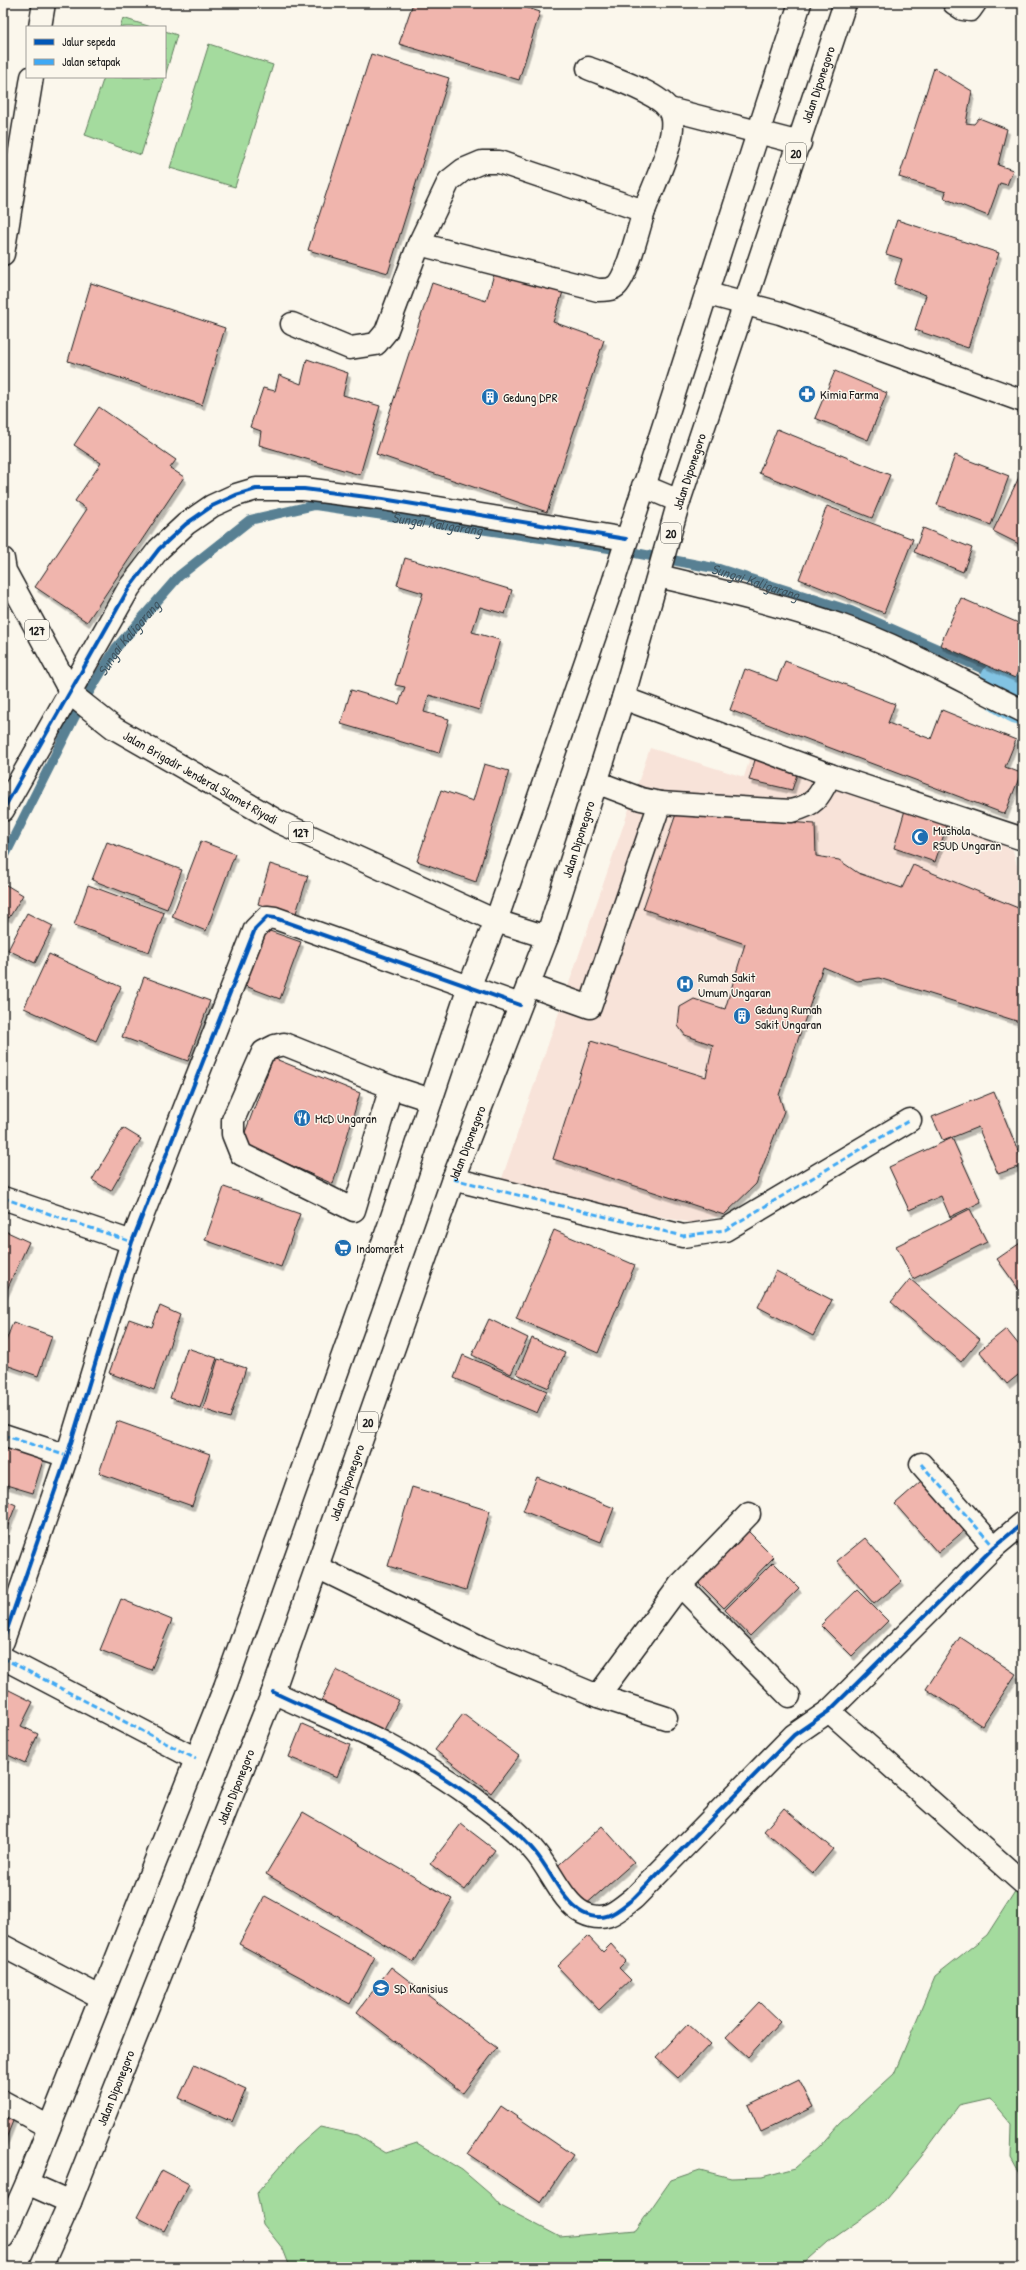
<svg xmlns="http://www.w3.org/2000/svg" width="1026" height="2270" viewBox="0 0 1026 2270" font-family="'Patrick Hand',sans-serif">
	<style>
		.built { fill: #f8e3d9 }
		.green { fill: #a4db9e; stroke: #607c5d }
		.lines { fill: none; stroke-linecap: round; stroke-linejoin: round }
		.stream { stroke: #598093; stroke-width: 10 }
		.river { stroke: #82c3e3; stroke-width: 62 }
		.building { fill: #f0b5ad; stroke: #1c1c1c; filter: url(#shadow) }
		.minor-casing { stroke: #1c1c1c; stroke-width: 25 }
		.major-casing { stroke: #1c1c1c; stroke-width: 25 }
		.highway-casing { stroke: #1c1c1c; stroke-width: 25 }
		.minor { stroke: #fbf7ec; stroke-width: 22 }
		.major { stroke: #fbf7ec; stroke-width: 22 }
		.highway { stroke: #fbf7ec; stroke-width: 22 }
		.quiet { stroke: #3fa9f5; stroke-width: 3; stroke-dasharray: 6 3; stroke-linecap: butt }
		.cycleway-casing { stroke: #fbf7ec; stroke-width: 6 }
		.cycleway { stroke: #0057b8; stroke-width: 4 }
		.labels { text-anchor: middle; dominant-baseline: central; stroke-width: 3; stroke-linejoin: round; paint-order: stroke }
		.shield { fill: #fbf7ec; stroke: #5f5e5a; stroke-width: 1 }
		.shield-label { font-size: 12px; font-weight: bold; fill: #1c1c1c }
		.street-label { font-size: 13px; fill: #1c1c1c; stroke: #fbf7ec }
		.poi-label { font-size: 13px; fill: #1c1c1c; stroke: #fbf7ec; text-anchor: start }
		.water-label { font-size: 14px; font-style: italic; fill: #405662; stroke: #fbf7ec }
	</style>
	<defs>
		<filter id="shadow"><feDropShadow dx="2.5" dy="4.5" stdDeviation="0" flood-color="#0004"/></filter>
	</defs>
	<rect width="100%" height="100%" fill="#fbf7ec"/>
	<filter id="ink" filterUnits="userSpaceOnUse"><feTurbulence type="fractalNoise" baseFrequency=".025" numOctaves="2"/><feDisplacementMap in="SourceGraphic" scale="8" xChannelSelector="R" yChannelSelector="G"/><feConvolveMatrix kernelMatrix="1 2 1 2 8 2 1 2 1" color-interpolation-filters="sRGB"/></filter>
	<g filter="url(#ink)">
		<!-- built -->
		<path class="built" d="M756,739L1013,850L1023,890V1018L809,950L756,1184L724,1215L692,1223L500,1184L650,748L744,777Z"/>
		<!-- green -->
		<g class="green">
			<path d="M123,18L151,27H120Z"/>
			<path d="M165,31L177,35L165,76Z"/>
			<path d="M209,44L273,65L235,187L170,168Z"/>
			<path d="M104,77H165L141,155L85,135Z"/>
			<path d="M1023,1879V2180L1011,2158L1012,2124L990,2098L959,2105L921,2157L881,2205L828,2242L800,2267H502L496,2265L490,2267H290L283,2249L263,2224L257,2193L296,2148L320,2127L357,2135L386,2153L417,2143L462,2170L490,2194L501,2206L560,2237L636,2230L671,2180L700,2170L731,2178L762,2177L795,2168L819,2147L839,2124L894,2074L935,1976L987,1935Z"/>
		</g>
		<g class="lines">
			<!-- stream -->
			<path class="stream" id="s1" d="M3,859L78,710L116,648L179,576L250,520L315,505L609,548L719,569L851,611L981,668L1010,686"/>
			<!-- river -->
			<path class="river" d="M1010,686L1023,694"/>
		</g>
		<!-- building -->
		<g class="building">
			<path d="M413,3H513L540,12L519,80L399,44Z"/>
			<path d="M371,54L449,78L388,273L308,250Z"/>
			<path d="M934,68L972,91L966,123L974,124L979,118L1007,129L998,165L1013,170L1007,185L1000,183L988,216L944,198L946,192L899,177Z"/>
			<path d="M897,220L999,253L968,348L915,330L926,295L894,284L902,259L886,254Z"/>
			<path d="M495,271L563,292L553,322L604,340L547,512L376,454L432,283L486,301Z"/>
			<path d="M91,283L225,328L202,405L68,361Z"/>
			<path d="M307,359L348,373L343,395L380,406L360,475L259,445L261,431L250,427L263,388L275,391L279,375L301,384Z"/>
			<path d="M835,371L887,393L868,440L815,418Z"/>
			<path d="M99,407L176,460L170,468L184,477L87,622L35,587L87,509L75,501L101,463L74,445Z"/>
			<path d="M777,429L890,475L872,518L759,473Z"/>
			<path d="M955,455L1009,476L991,525L937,505Z"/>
			<path d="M1023,469V546L993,531Z"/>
			<path d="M827,506L913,539L884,613L799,579Z"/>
			<path d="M923,528L972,548L963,572L914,552Z"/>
			<path d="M405,558L512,590L505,614L480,607L472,632L500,640L479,710L429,695L424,712L449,719L439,753L341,724L351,690L399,704L405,687L395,685L423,593L397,585Z"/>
			<path d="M961,598L1023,625V660L1015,678L940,645Z"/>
			<path d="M785,661L895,704L888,723L931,739L942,710L1016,740L1005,767L1021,773L1005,814L730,710L745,669L777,681Z"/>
			<path d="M758,750L800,765L792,790L749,780Z"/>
			<path d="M484,764L509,771L476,882L417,861L441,790L473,801Z"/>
			<path d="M905,810L947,825L935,862L894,848Z"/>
			<path d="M676,814L815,824L816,856L839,860L858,873L902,888L913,865L1023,910V1023L879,978L857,981L823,967L779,1095L784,1111L756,1184L724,1215L553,1159L591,1041L706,1077L713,1045L685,1035L678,1026L680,1007L694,999L725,1009L745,944L643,909Z"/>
			<path d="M201,841L235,854L206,931L172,917Z"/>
			<path d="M107,842L182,870L167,909L92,880Z"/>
			<path d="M270,864L308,876L295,916L258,904Z"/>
			<path d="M3,883L23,895L9,918L3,914Z"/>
			<path d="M88,885L164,913L149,952L74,925Z"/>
			<path d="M27,913L53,926L35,963L8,950Z"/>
			<path d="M261,928L301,942L280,999L240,984Z"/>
			<path d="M49,954L121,987L96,1041L24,1008Z"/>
			<path d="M144,977L210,1001L188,1061L122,1037Z"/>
			<path d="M273,1058L360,1093L333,1184L241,1143Z"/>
			<path d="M994,1092L1023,1163V1165L998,1174L978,1127L943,1141L932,1117Z"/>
			<path d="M123,1128L141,1139L111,1191L92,1180Z"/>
			<path d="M952,1138L981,1202L950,1217L941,1196L909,1210L889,1167Z"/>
			<path d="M224,1187L300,1214L281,1267L205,1240Z"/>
			<path d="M970,1209L987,1242L913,1279L896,1246Z"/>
			<path d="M3,1230L29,1242L3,1298Z"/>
			<path d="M554,1230L635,1265L598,1353L516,1318Z"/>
			<path d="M1023,1241V1295L997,1259Z"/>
			<path d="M776,1271L832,1300L813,1336L758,1307Z"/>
			<path d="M910,1279L980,1339L961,1362L891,1302Z"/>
			<path d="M160,1306L180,1315L154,1390L109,1373L129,1319L152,1327Z"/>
			<path d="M489,1319L528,1338L511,1374L472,1355Z"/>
			<path d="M13,1322L52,1336L38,1376L3,1364V1349Z"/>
			<path d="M1006,1329L1023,1350V1371L1007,1384L979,1351Z"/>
			<path d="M532,1338L565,1353L549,1388L517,1374Z"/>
			<path d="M187,1348L217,1358L200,1408L170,1398Z"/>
			<path d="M463,1355L547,1391L537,1413L454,1378Z"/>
			<path d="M218,1359L246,1368L230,1418L203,1409Z"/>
			<path d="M117,1421L210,1454L192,1506L99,1473Z"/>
			<path d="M3,1437L46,1451L33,1493L3,1484Z"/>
			<path d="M537,1477L614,1508L601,1542L523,1511Z"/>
			<path d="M921,1481L965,1530L938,1553L895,1504Z"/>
			<path d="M412,1487L490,1511L466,1590L388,1566Z"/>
			<path d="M3,1499L16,1505L3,1538Z"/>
			<path d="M743,1526L774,1557L724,1608L693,1577Z"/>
			<path d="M865,1538L902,1581L874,1604L837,1561Z"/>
			<path d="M773,1562L799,1588L750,1636L725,1610Z"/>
			<path d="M857,1590L888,1621L852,1656L821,1625Z"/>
			<path d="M121,1599L172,1620L151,1670L100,1650Z"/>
			<path d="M960,1637L1016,1674L982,1726L926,1689Z"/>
			<path d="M336,1670L399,1700L379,1740L317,1709Z"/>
			<path d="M3,1687L33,1702L21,1726L38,1734L25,1763L8,1755L3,1762Z"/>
			<path d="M463,1714L519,1756L491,1793L435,1750Z"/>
			<path d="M302,1724L350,1745L337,1777L289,1757Z"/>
			<path d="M784,1808L833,1849L813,1873L764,1831Z"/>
			<path d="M303,1812L452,1899L414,1962L266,1874Z"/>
			<path d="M461,1824L495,1850L465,1890L430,1864Z"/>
			<path d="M602,1826L634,1862L584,1906L552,1871Z"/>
			<path d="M265,1896L375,1957L350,2004L239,1944Z"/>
			<path d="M588,1936L603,1952L611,1944L626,1961L619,1968L631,1980L599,2010L557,1966Z"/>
			<path d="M391,1967L497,2048L463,2093L357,2012Z"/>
			<path d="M759,2002L780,2022L748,2057L726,2037Z"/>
			<path d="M688,2024L710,2044L678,2078L656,2058Z"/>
			<path d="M194,2065L246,2089L232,2122L179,2098Z"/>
			<path d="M799,2080L813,2107L761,2132L748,2105Z"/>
			<path d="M501,2106L573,2155L541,2203L468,2154Z"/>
			<path d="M3,2110L15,2116L3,2146Z"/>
			<path d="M162,2170L189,2184L164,2231L137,2217Z"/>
		</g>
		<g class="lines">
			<defs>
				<g id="minor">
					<path d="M954,3L963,9L970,10L975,3"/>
					<path d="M588,68C607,76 660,93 669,110C682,131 652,188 644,211"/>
					<path d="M669,109L800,143"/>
					<path d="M482,162H499L644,211C639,227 627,277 616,286C611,290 604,290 598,290L419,244L449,181L463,170Z"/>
					<path d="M292,324L350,348L376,344L386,332L419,244"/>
					<path d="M659,576C721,591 782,605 842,626C905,648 963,682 1023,711"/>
					<path d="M623,698L830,775L1023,839"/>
					<path d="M660,803L791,811C816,805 819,797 830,775"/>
					<path d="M3,810L129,588L159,549L186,524L212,506L236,495L256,489H304L383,499L626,539"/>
					<path d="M528,985L590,1007L660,803L641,799L596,782"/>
					<path d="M391,1087L354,1210L241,1154L233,1134V1120L263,1052L275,1046L284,1044L391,1087L431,1100"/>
					<path d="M453,1179L683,1236L725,1230L910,1120"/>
					<path d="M3,1198L132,1242"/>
					<path d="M3,1435L67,1456"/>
					<path d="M921,1464L994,1547"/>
					<path d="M749,1514L680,1585L789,1696"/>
					<path d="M317,1567L482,1648L598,1696L666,1718"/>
					<path d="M3,1641L67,1456L132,1242L255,929L267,917L275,918L520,1005"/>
					<path d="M3,1658L196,1759"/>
					<path d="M273,1692C310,1710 349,1725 386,1744C424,1764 459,1786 493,1813C507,1824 524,1838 535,1852C550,1869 563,1903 583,1913C606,1924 617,1911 634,1898L794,1735L829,1711L994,1547L1023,1523"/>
					<path d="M598,1696L680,1585"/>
					<path d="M829,1711L1023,1883"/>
					<path d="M3,1946L100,1997"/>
					<path d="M3,2102L49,2127"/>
				</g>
				<g id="major">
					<path d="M40,27L44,3"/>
					<path d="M3,254L32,77"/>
					<path d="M708,294L780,313L1023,401"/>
					<path id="s2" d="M3,559L5,571L70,691L76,698L114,728L279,822L496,921L547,937"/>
				</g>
				<g id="highway">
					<path d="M643,486L679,501"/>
					<path d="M27,2183L70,2202"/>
					<path d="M3,2237L27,2183L225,1687L389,1226L469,987L496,921L612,586L800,3"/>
					<path id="s3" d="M41,2267L70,2202L273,1692L453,1179L547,937L623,698L679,501L845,3"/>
				</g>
			</defs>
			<!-- minor casing -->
			<use href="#minor" class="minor-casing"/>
			<!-- major casing -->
			<use href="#major" class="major-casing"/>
			<!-- highway casing -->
			<use href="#highway" class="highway-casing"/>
			<!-- minor -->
			<use href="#minor" class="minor"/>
			<!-- major -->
			<use href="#major" class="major"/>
			<!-- highway -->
			<use href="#highway" class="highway"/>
			<!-- quiet -->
			<g class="quiet">
				<path d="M453,1179L683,1236L725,1230L910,1120"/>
				<path d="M3,1198L132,1242"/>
				<path d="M3,1435L67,1456"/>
				<path d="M921,1464L994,1547"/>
				<path d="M3,1658L196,1759"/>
			</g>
			<defs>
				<g id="cycleway">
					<path d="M3,810L129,588L159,549L186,524L212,506L236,495L256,489H304L383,499L626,539"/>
					<path d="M3,1641L67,1456L132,1242L255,929L267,917L275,918L520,1005"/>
					<path d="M273,1692C310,1710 349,1725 386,1744C424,1764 459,1786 493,1813C507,1824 524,1838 535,1852C550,1869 563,1903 583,1913C606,1924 617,1911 634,1898L794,1735L829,1711L994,1547L1023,1523"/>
				</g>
			</defs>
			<!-- cycleway casing -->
			<use href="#cycleway" class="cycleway-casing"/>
			<!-- cycleway -->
			<use href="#cycleway" class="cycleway"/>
		</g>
	</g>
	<!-- icons -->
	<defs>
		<symbol id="pharmacy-disc" viewBox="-11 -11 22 22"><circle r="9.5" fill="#1f6fb2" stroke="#fbf7ec"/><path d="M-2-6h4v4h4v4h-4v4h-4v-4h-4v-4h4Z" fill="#fff"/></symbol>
		<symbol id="building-disc" viewBox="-11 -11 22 22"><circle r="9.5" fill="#1f6fb2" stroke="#fbf7ec"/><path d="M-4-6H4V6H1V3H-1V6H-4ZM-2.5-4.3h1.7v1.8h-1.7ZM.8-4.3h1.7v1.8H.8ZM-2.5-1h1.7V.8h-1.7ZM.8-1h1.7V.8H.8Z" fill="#fff"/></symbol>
		<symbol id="mosque-disc" viewBox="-11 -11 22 22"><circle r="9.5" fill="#1f6fb2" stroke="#fbf7ec"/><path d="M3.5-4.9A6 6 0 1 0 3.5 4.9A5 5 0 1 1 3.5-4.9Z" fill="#fff"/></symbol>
		<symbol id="hospital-disc" viewBox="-11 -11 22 22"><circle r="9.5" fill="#1f6fb2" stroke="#fbf7ec"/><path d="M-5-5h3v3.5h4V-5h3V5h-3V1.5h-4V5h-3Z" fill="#fff"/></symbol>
		<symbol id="restaurant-disc" viewBox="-11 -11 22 22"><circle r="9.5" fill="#1f6fb2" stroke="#fbf7ec"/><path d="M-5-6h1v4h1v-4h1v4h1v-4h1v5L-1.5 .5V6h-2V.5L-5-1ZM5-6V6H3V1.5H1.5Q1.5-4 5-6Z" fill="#fff"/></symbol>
		<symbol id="supermarket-disc" viewBox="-11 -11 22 22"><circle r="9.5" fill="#1f6fb2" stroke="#fbf7ec"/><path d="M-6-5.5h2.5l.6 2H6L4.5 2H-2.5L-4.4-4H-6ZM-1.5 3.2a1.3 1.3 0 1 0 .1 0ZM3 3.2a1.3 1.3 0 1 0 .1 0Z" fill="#fff"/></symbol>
		<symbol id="school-disc" viewBox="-11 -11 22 22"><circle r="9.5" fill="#1f6fb2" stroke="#fbf7ec"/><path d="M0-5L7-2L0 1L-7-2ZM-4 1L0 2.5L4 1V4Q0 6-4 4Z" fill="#fff"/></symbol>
	</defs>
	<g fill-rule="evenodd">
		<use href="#pharmacy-disc" x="797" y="384" width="20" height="20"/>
		<use href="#building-disc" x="480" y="387" width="20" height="20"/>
		<use href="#mosque-disc" x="910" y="827" width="20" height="20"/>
		<use href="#hospital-disc" x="675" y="974" width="20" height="20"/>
		<use href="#building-disc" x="732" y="1006" width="20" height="20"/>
		<use href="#restaurant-disc" x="292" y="1108" width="20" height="20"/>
		<use href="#supermarket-disc" x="333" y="1238" width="20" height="20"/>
		<use href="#school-disc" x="371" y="1978" width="20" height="20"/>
	</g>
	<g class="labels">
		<!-- shield labels -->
		<g class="shield">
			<rect x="786" y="143" width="20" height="20" rx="3"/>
			<rect x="661" y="523" width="20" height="20" rx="3"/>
			<rect x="25" y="620" width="24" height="20" rx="3"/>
			<rect x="289" y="822" width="24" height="20" rx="3"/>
			<rect x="358" y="1412" width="20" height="20" rx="3"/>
		</g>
		<g class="shield-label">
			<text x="796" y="153">20</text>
			<text x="671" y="533">20</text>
			<text x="37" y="630">127</text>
			<text x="301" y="832">127</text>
			<text x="368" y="1422">20</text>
		</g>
		<!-- street labels -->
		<g class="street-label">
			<text stroke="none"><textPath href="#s3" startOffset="2318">Jalan Diponegoro</textPath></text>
			<text stroke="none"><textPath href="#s3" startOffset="1910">Jalan Diponegoro</textPath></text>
			<text stroke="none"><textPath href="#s2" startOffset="306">Jalan Brigadir Jenderal Slamet Riyadi</textPath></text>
			<text stroke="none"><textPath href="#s3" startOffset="1526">Jalan Diponegoro</textPath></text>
			<text stroke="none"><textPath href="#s3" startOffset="1202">Jalan Diponegoro</textPath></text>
			<text stroke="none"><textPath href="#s3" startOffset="842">Jalan Diponegoro</textPath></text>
			<text stroke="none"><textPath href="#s3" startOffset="518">Jalan Diponegoro</textPath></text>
			<text stroke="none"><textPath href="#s3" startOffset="194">Jalan Diponegoro</textPath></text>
		</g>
		<!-- poi labels -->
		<g class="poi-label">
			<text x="820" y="394">Kimia Farma</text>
			<text x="503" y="397">Gedung DPR</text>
			<text x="933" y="830">Mushola<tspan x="933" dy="15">RSUD Ungaran</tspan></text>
			<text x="698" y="977">Rumah Sakit<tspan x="698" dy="15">Umum Ungaran</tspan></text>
			<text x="755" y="1009">Gedung Rumah<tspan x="755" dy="15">Sakit Ungaran</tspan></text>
			<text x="315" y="1118">McD Ungaran</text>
			<text x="356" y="1248">Indomaret</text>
			<text x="394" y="1988">SD Kanisius</text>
		</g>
		<!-- water labels -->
		<g class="water-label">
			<text stroke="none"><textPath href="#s1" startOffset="616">Sungai Kaligarang</textPath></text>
			<text stroke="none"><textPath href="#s1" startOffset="940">Sungai Kaligarang</textPath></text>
			<text stroke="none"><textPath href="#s1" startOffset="255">Sungai Kaligarang</textPath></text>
		</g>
	</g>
	<!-- margin -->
	<rect width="1026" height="2270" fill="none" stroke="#fbf7ec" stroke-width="16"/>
	<rect x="8" y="8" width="1010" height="2254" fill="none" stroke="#1c1c1c" stroke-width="1.5" filter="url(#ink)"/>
	<!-- legend -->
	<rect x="26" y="26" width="140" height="52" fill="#fbf7ec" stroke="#a29f99"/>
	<rect x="34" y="39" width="20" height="6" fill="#0057b8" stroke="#a29f99"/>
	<text x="62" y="46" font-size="12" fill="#1c1c1c">Jalur sepeda</text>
	<rect x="34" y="59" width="20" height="6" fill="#3fa9f5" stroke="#a29f99"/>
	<text x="62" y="66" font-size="12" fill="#1c1c1c">Jalan setapak</text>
</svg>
